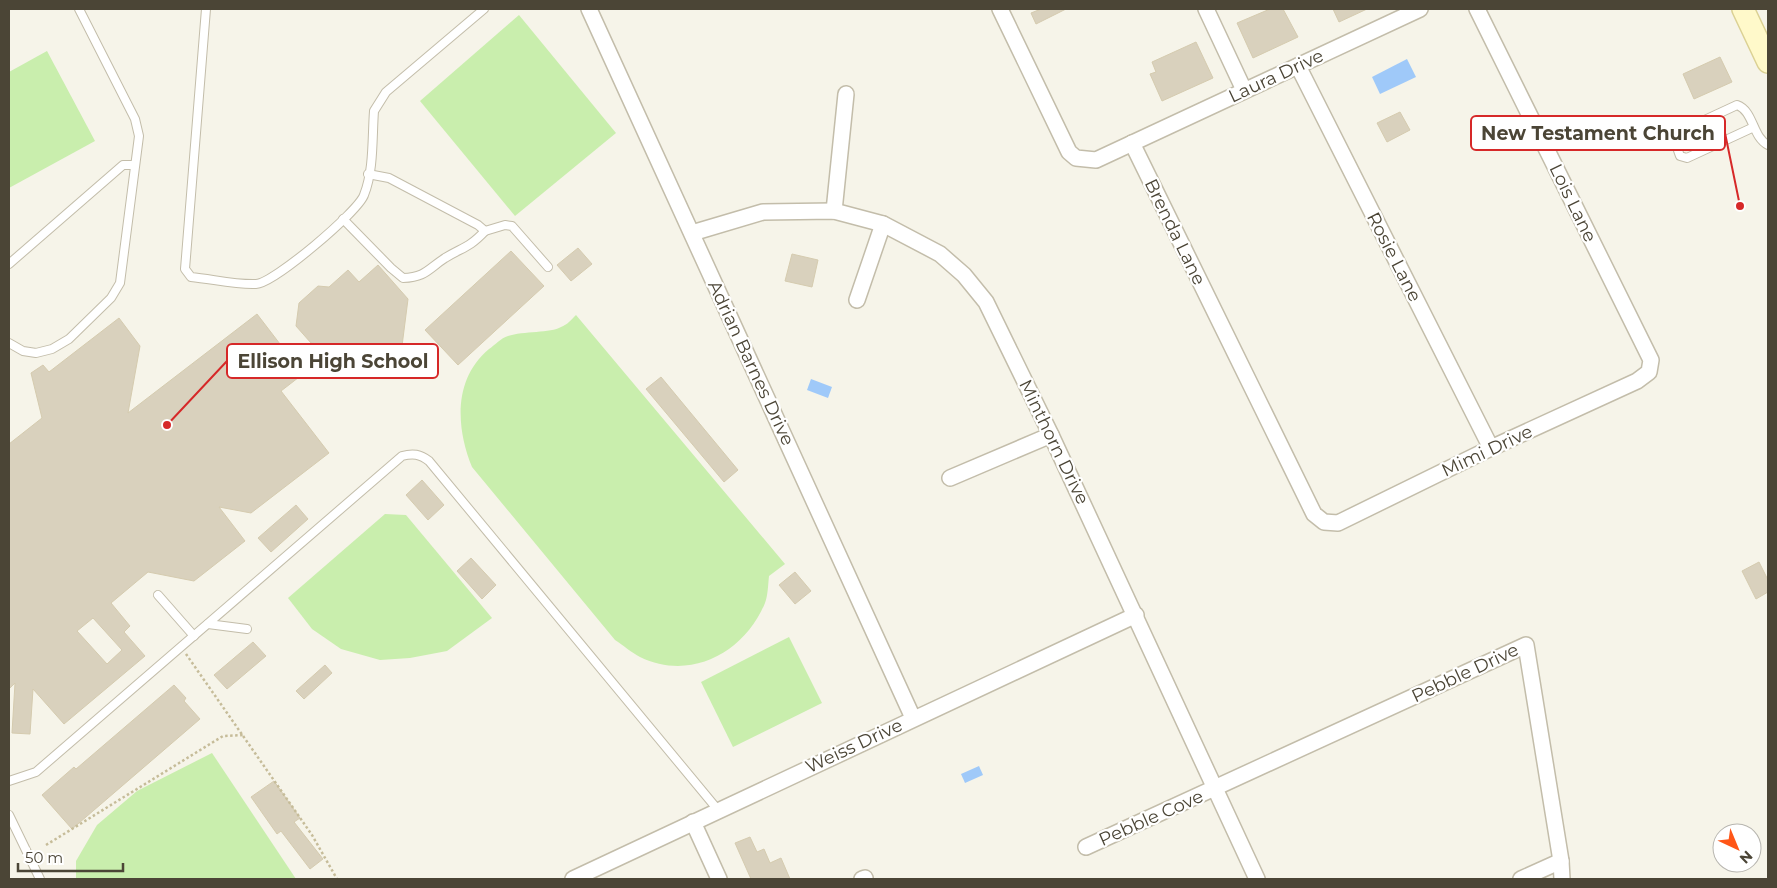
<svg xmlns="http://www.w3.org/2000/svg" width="1777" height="888" viewBox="0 0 1777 888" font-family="Montserrat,sans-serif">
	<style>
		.green { fill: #c9eead }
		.water { fill: #9fc9f9 }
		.building { fill: #d9d1bd; stroke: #d5cbaf; fill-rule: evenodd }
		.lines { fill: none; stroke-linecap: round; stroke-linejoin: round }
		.lane-casing { stroke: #c3bdaa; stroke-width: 10 }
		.street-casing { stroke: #c3bdaa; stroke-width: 18 }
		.secondary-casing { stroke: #dbd194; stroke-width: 24 }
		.path { stroke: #c6bc99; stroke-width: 2.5; stroke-dasharray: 2.5 2.5; stroke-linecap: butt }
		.lane { stroke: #fff; stroke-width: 8 }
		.street { stroke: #fff; stroke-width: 15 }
		.secondary { stroke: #fff9ca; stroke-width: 21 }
		.labels { text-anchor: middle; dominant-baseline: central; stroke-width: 4.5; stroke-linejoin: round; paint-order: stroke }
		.street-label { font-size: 18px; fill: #4b4536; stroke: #fff }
		.leader { fill: none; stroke: #d62828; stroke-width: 2 }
		.callout-dot { fill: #d62828; stroke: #fff; stroke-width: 2 }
		.callout { fill: #fff; stroke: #d62828; stroke-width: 2 }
		.callout-label { font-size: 19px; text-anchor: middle; font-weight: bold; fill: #4b4536 }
	</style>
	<rect width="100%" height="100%" fill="#f6f4e9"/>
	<!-- green -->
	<g class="green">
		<path d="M519,15L616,133L515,216L420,101Z"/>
		<path d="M47,51L95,141L9,188V72Z"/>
		<path d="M576,315L785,564L769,576C768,585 768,595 765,603C745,652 691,682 640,657C632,653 623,645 615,640L472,467C456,428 453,379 489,349C495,345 501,338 508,336C523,331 551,333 561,327C567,325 572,319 576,315Z"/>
		<path d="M385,514L406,515L492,618L447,651L410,658L380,660L341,649L312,629L288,598Z"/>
		<path d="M789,637L822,703L733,747L701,682Z"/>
		<path d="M212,753L296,879H76V861L97,825L137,791Z"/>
	</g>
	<!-- water -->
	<g class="water">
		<path d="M1407,59L1416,77L1380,94L1372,77Z"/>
		<path d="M811,379L832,387L828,398L807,390Z"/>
		<path d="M979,766L983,775L965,783L961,774Z"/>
	</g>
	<!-- building -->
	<g class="building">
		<path d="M1041,9H1066L1036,24L1031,13Z"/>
		<path d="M1270,9H1283L1298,37L1253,58L1237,23Z"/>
		<path d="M1333,9H1367L1339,22Z"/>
		<path d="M1196,42L1213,78L1162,101L1150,74L1156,72L1152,62Z"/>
		<path d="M1720,57L1732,82L1694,99L1683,74Z"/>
		<path d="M1400,112L1410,130L1387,142L1377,123Z"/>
		<path d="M578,248L592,264L571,281L557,265Z"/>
		<path d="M511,251L544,286L458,365L425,330Z"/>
		<path d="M792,254L818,260L812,287L785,281Z"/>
		<path d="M378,265L408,299L402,346L370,375L353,355L341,365L323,345L311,343L296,326L299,303L318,286L329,287L348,270L359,282Z"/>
		<path d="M257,314L303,374L281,391L329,453L251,513L219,507L245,541L194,581L148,572L111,603L130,626L124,632L145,656L64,724L33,689L30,734L12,733L15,683L9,689V444L42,418L31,373L43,365L49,372L119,318L140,346L128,413ZM93,618L122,650L107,664L77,631Z"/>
		<path d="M661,377L738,470L724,482L646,389Z"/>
		<path d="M422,480L444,505L428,520L406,495Z"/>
		<path d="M296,505L308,519L271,552L258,538Z"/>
		<path d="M471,558L496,585L482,599L457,571Z"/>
		<path d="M1759,562L1768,580V592L1756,599L1742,571Z"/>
		<path d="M795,572L811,591L795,604L779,585Z"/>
		<path d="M253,642L266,656L227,689L214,675Z"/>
		<path d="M325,665L332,673L304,699L296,691Z"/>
		<path d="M174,685L186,698L184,701L200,719L72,829L42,795L74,767L76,769Z"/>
		<path d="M274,781L300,818L294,822L323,859L310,869L281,831L277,834L251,797Z"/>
		<path d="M750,837L757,852L764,849L770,863L781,858L790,879H751L735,843Z"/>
	</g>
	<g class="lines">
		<defs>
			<g id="lane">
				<path d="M206,9L185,269L191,277C212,279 236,285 256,284C274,283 358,212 364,195C374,170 372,138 374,111L386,92L484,9"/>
				<path d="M1754,127L1687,158L1680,156L1674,139L1681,131L1737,105C1754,111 1752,137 1768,145"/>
				<path d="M343,219L391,268L403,278C426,277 428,269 445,258C463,247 469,248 485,231L478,225L389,178L368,174"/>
				<path d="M485,231L505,225L512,226L548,267"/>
				<path d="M9,264L123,165H135"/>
				<path d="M9,343L23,351L36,353L52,349L69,339L111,298L120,283L139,136L135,119L79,9"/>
				<path d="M158,595L194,636"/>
				<path d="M208,624L247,629"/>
				<path d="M9,781L36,772L402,456C413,453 420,454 429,461L718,810"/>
				<path d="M9,815L40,879"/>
			</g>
			<g id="street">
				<path d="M589,9L913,718"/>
				<path d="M1000,9L1069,152L1076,158L1096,160L1420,9"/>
				<path d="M1206,9L1244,90"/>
				<path d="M1298,66L1491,448"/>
				<path d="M1132,143L1314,514L1324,522L1338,523L1491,448L1637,381L1649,372L1651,360L1477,9"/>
				<path d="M834,211L846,94"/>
				<path d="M692,233L763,212L834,211L883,224L940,254L964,275L986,302L1051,435L1257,879"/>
				<path d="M857,300L883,224"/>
				<path d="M950,478L1051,435"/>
				<path d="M693,822L719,879"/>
				<path d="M1086,847L1526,645L1561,861L1562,879"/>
				<path d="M573,879L1136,615"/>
				<path d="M862,879L865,878"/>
				<path d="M1521,879L1561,861"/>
			</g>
			<path id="secondary" d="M1743,9L1768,62"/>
		</defs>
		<!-- lane casing -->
		<use href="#lane" class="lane-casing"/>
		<!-- street casing -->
		<use href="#street" class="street-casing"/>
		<!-- secondary casing -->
		<use href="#secondary" class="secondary-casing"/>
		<!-- path -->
		<g class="path">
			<path d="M186,654L312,835L337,879"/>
			<path d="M46,845L223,736L243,735"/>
		</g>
		<!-- lane -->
		<use href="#lane" class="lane"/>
		<!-- street -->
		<use href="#street" class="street"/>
		<!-- secondary -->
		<use href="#secondary" class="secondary"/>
	</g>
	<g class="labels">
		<!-- street labels -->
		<g class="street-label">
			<text transform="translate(1276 76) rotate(-25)">Laura Drive</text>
			<text transform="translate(1573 203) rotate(64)">Lois Lane</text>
			<text transform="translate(1175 232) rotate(64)">Brenda Lane</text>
			<text transform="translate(1394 257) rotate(63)">Rosie Lane</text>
			<text transform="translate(751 363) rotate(65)">Adrian Barnes Drive</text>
			<text transform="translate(1054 442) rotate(64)">Minthorn Drive</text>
			<text transform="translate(1487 451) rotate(-25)">Mimi Drive</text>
			<text transform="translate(1465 673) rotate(-25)">Pebble Drive</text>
			<text transform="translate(854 746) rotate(-25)">Weiss Drive</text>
			<text transform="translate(1151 818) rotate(-24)">Pebble Cove</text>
		</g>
	</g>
	<!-- callouts -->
	<path class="leader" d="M1740 206L1725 133M167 425L227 361"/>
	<g class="callout-dot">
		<circle cx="1740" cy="206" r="5"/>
		<circle cx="167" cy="425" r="5"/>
	</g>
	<g class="callout">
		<rect x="1471" y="116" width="254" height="34" rx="5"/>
		<rect x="227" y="344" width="211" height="34" rx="5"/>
	</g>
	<g class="callout-label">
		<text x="1598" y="140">New Testament Church</text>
		<text x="333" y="368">Ellison High School</text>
	</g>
	<!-- border -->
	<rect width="1777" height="888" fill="none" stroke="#4b4536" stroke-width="20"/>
	<!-- north arrow -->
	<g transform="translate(1737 848) rotate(136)"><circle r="24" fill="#ffffff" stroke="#b7b5af"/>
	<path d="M0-4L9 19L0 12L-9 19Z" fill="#ff5617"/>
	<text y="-8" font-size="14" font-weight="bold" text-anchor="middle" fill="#4b4536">N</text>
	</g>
	<!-- scale -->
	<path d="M18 863v8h105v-8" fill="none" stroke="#4b4536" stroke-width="2.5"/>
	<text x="25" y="863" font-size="15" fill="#4b4536" stroke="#ffffff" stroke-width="4" paint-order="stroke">50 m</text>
</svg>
